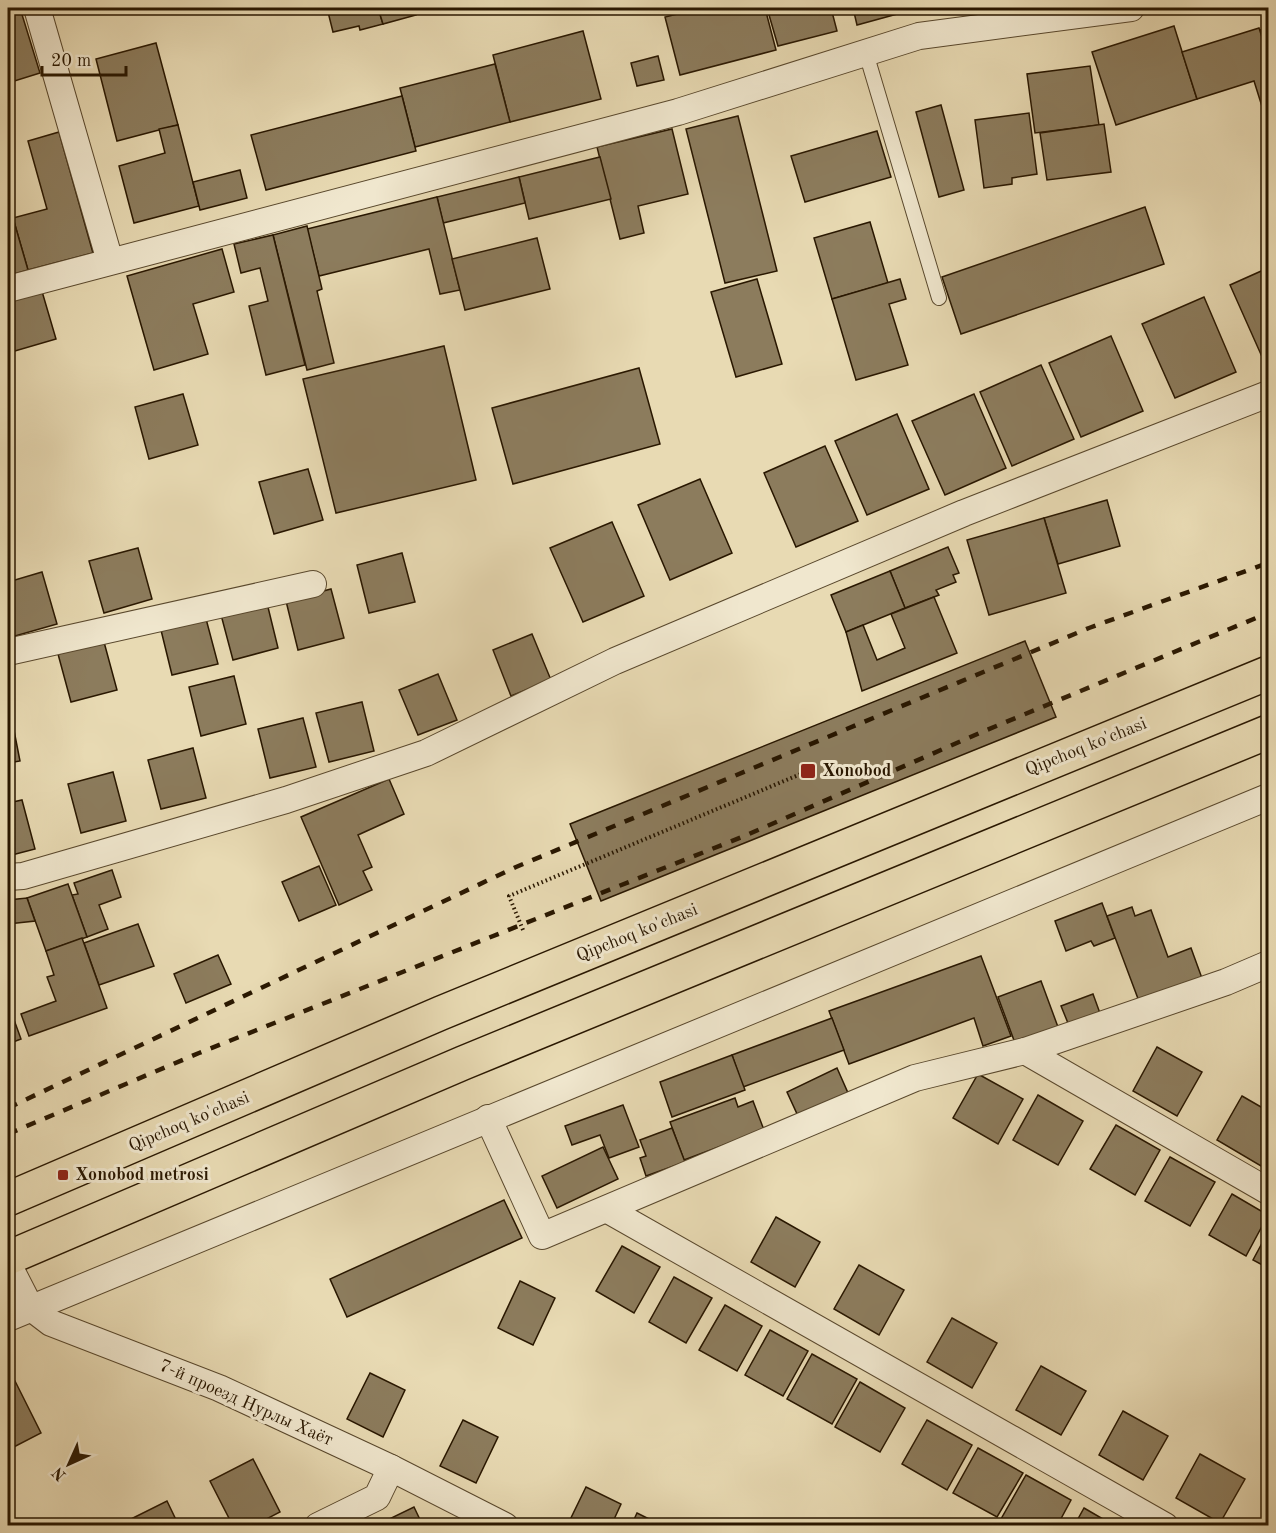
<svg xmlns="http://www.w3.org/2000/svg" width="1276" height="1533" viewBox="0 0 1276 1533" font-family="'Old Standard TT',serif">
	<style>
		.building { fill: #8c7c5d; stroke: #291700; stroke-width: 1.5 }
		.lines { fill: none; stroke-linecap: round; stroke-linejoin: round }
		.lane-casing { stroke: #59482d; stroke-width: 16 }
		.street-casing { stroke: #59482d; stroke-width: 28 }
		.primary-casing { stroke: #291700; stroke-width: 36 }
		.path { stroke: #291700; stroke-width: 4; stroke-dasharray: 1.5 3; stroke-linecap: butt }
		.lane { stroke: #f0e7ce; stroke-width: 14 }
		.street { stroke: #f0e7ce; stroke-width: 26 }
		.primary { stroke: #e8dab3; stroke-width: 33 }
		.rail { stroke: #291700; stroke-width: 4.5; stroke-dasharray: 10 10; stroke-linecap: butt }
		.poi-dot { fill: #8f2418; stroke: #f0e7ce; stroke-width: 2 }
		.labels { text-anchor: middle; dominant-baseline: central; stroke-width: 6; stroke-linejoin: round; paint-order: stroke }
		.street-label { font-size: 18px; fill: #291700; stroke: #f0e7ce }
		.poi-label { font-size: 18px; font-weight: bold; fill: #291700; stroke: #f0e7ce; text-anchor: start }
	</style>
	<rect width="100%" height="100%" fill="#e8dab3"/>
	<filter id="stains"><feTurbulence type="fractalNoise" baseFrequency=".00333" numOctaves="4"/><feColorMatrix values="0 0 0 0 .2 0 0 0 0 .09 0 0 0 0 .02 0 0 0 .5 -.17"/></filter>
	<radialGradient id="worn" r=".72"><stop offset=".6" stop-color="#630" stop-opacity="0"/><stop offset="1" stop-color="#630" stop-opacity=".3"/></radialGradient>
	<!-- building -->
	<g class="building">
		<path d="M8,8H20L40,73L8,83Z"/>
		<path d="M327,8H378L383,24L360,30L359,26L333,32Z"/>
		<path d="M378,8H414L416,15L383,24Z"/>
		<path d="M702,8H765L776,50L680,75L665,17Z"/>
		<path d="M767,8H831L837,31L778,46Z"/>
		<path d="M853,8H899L901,13L857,25Z"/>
		<path d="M1174,26L1197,99L1116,125L1092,52Z"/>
		<path d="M1268,27V53L1260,30Z"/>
		<path d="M1259,28L1268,56V115L1265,116L1254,81L1197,99L1182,52Z"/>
		<path d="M583,31L601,99L510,122L493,55Z"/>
		<path d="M156,43L178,125L117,141L96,59Z"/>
		<path d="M658,56L664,80L637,86L631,63Z"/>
		<path d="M495,64L510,122L415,147L400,88Z"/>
		<path d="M1090,66L1099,125L1035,133L1027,74Z"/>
		<path d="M402,96L416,151L266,190L251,135Z"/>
		<path d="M941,105L964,190L939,197L916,112Z"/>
		<path d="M1029,113L1037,174L1012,178V184L984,188L975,120Z"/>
		<path d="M738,116L777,271L725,283L686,129Z"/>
		<path d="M1104,124L1111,172L1047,180L1040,133Z"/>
		<path d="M178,125L199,206L134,223L119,166L165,153L159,129Z"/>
		<path d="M672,129L688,194L638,206L644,233L620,239L597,147Z"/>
		<path d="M877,131L891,177L805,202L791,156Z"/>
		<path d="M59,132L93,253L28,270L13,218L47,209L28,141Z"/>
		<path d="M600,157L611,199L529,219L519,177Z"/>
		<path d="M240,170L247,198L200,210L193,182Z"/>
		<path d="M519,177L525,203L443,223L437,197Z"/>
		<path d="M437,197L460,290L440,294L429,249L319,276L307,229Z"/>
		<path d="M1145,207L1164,264L961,334L942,277Z"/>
		<path d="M13,218L28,270L8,276V219Z"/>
		<path d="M870,222L888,283L832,299L814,238Z"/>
		<path d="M307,226L322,289L317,291L334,363L307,370L273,235Z"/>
		<path d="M273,235L305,365L266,375L249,306L268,301L260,268L241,273L234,244Z"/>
		<path d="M537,238L550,289L465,310L452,259Z"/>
		<path d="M222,249L234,292L193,304L208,354L154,370L127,276Z"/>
		<path d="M1268,268V356L1263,359L1230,285Z"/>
		<path d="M757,279L782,364L736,377L711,292Z"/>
		<path d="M900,279L906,299L889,304L908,365L856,380L832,299Z"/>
		<path d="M41,288L56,339L8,353V297Z"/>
		<path d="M1204,297L1236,372L1175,398L1142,324Z"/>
		<path d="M1111,336L1143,411L1081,437L1049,363Z"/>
		<path d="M444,346L476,480L336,513L303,379Z"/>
		<path d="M1041,365L1074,439L1012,466L980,392Z"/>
		<path d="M639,368L660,444L513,484L492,408Z"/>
		<path d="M183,394L198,445L149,459L135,407Z"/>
		<path d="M974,394L1006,468L945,495L912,421Z"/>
		<path d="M897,414L929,489L867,515L835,441Z"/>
		<path d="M825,446L858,521L796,547L764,473Z"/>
		<path d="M308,469L323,520L274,534L259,482Z"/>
		<path d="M700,479L732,553L670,580L638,505Z"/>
		<path d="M1107,500L1120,546L1058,564L1044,518Z"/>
		<path d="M1044,518L1066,593L989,615L967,540Z"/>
		<path d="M612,522L644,596L583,622L550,548Z"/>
		<path d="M948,547L959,573L953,575L956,582L936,590L939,595L905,608L890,571Z"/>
		<path d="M138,548L152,599L104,613L89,561Z"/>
		<path d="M402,553L415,602L369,613L357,565Z"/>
		<path d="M890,571L905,608L846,632L831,595Z"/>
		<path d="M42,572L57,624L8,638V582Z"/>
		<path d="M331,589L344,638L298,650L286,601Z"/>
		<path d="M934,597L957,653L862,691L846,632L863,625L877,660L905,648L891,614Z"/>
		<path d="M266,599L278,648L233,660L220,611Z"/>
		<path d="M205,615L218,664L172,675L160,626Z"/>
		<path d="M532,634L551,680L511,696L493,650Z"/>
		<path d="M1025,641L1056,717L601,901L570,824Z"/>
		<path d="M104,642L117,690L71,702L58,654Z"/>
		<path d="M438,674L457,720L418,735L399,690Z"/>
		<path d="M234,676L246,724L201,736L189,687Z"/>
		<path d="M8,700L20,761L8,763Z"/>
		<path d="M362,702L374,751L329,762L316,713Z"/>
		<path d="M303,718L316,767L270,778L258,729Z"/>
		<path d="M193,748L206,798L161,809L148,760Z"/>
		<path d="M113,772L126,821L81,833L68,784Z"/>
		<path d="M389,779L404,814L358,835L372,867L363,871L372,890L339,905L301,817Z"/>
		<path d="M22,800L35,849L8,856V803Z"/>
		<path d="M319,866L336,905L299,921L282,882Z"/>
		<path d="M112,870L121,897L99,905L108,929L87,937L72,895L78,894L74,883Z"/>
		<path d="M68,884L87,937L46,951L27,898Z"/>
		<path d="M27,898L35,921L8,924V900Z"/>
		<path d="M1102,903L1115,938L1094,946L1091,941L1066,951L1055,921Z"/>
		<path d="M1132,907L1135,916L1151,910L1168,957L1191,948L1203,981L1140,1004L1107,916Z"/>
		<path d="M138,924L154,966L99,985L84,943Z"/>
		<path d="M82,938L107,1008L29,1036L21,1014L56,1001L47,977L54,975L46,951Z"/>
		<path d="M218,955L231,984L186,1003L174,974Z"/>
		<path d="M981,956L1011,1036L983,1046L974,1018L849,1064L829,1011Z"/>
		<path d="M1041,981L1058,1027L1015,1043L998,997Z"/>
		<path d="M1093,994L1101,1016L1070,1028L1061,1006Z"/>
		<path d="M13,1017L21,1039L8,1044V1019Z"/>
		<path d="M832,1018L844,1050L743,1087L732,1055Z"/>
		<path d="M1157,1047L1202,1072L1177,1116L1133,1091Z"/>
		<path d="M732,1055L745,1090L672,1117L660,1082Z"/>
		<path d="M837,1068L848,1093L798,1116L787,1092Z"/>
		<path d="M978,1074L1023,1099L998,1144L953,1118Z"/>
		<path d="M1038,1095L1083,1121L1058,1165L1013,1140Z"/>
		<path d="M1242,1096L1268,1111V1153L1261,1166L1217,1140Z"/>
		<path d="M735,1098L738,1107L753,1101L764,1130L684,1160L670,1122Z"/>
		<path d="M623,1105L639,1147L609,1158L600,1135L572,1145L565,1126Z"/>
		<path d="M1116,1125L1160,1150L1135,1195L1090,1169Z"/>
		<path d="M672,1128L685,1162L646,1176L640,1158L646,1156L640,1140Z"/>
		<path d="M603,1147L618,1179L557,1208L542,1176Z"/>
		<path d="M1170,1157L1215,1182L1190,1226L1145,1201Z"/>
		<path d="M1232,1194L1268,1215L1246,1256L1209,1235Z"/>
		<path d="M504,1200L522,1238L347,1317L330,1279Z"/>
		<path d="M776,1217L820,1242L795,1287L751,1262Z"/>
		<path d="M1268,1232V1268L1253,1260Z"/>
		<path d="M622,1246L660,1267L634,1313L596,1291Z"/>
		<path d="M859,1265L904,1290L879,1335L834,1309Z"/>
		<path d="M674,1277L712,1298L686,1343L649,1322Z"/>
		<path d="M520,1281L555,1298L533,1345L498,1328Z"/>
		<path d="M725,1305L762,1326L737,1371L699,1350Z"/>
		<path d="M952,1318L997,1343L972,1388L927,1362Z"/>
		<path d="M770,1330L808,1351L783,1396L745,1375Z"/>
		<path d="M812,1354L857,1379L832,1424L787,1399Z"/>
		<path d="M1041,1366L1086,1391L1061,1435L1016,1410Z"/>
		<path d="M370,1373L405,1390L383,1437L347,1419Z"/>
		<path d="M15,1381L41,1433L8,1450V1384Z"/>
		<path d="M860,1382L905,1408L880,1452L835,1427Z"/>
		<path d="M1123,1411L1168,1436L1143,1480L1099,1455Z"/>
		<path d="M463,1420L498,1437L476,1483L440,1466Z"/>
		<path d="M927,1420L972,1445L947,1490L902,1464Z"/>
		<path d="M978,1448L1023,1473L997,1517L953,1493Z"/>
		<path d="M1200,1454L1245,1479L1220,1523L1176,1498Z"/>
		<path d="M253,1459L280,1512L253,1526H233L210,1481Z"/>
		<path d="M1026,1475L1071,1500L1057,1526H1012L1001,1519Z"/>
		<path d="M586,1487L621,1504L611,1526H567Z"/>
		<path d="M167,1501L179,1526H126L125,1522Z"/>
		<path d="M414,1507L423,1526H387L385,1521Z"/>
		<path d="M1084,1508L1115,1526H1074Z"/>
		<path d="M637,1513L663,1526H631Z"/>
	</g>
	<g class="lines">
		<defs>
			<path id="lane" d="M866,53L939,298"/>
			<g id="street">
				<path d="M37,8L110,261"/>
				<path d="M8,289L678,112L919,36L1131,8"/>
				<path d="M8,652L313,584"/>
				<path d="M8,877L23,876L286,800L426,753L615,661L964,513L1268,394"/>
				<path d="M1025,1051L1268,1191"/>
				<path d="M488,1118L542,1236L915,1078L1025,1051L1226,982L1268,964"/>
				<path d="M608,1210L1165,1526"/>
				<path d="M8,1264L30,1307L51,1323L219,1388L391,1468L505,1526"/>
				<path d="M8,1318L1268,797"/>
				<path d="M318,1526L377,1497L391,1468"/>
			</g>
			<g id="primary">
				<path d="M8,1199L441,1013L1268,673"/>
				<path d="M8,1258L463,1063L1268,732"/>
			</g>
		</defs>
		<!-- lane casing -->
		<use href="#lane" class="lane-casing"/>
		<!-- street casing -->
		<use href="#street" class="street-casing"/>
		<!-- primary casing -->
		<use href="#primary" class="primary-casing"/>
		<!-- path -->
		<path class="path" d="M523,930L509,896L808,771"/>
		<!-- lane -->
		<use href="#lane" class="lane"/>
		<!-- street -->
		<use href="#street" class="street"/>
		<!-- primary -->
		<use href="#primary" class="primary"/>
		<!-- rail -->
		<g class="rail">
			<path d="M8,1108L516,867L1089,628L1268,563"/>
			<path d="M8,1134L199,1053L742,837L982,732L1268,613"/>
		</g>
	</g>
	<!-- markers -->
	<g class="poi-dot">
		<rect x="800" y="763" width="16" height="16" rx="3"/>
		<rect x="57" y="1169" width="12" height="12" rx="3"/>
	</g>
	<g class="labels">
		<!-- street labels -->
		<g class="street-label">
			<text transform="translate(1086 747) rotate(-22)">Qipchoq ko'chasi</text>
			<text transform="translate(637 933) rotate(-22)">Qipchoq ko'chasi</text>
			<text transform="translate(189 1122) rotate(-23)">Qipchoq ko'chasi</text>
			<text transform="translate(246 1403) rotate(24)">7-й проезд Нурлы Хаёт</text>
		</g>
		<!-- poi labels -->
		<g class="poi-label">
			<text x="822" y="771">Xonobod</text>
			<text x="75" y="1175">Xonobod metrosi</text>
		</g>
	</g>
	<!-- margin -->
	<rect width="1276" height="1533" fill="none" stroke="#e8dab3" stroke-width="30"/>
	<rect x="9" y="9" width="1258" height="1515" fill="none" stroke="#291700" stroke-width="3"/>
	<rect x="15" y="15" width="1246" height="1503" fill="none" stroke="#291700" stroke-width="1.5"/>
	<!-- north arrow -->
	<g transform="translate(69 1464) rotate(225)" stroke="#f0e7ce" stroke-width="4.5" paint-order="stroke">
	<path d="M0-4.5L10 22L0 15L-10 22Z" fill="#291700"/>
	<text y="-9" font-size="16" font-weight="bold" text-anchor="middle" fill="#291700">N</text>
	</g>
	<!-- scale -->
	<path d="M42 66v9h84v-9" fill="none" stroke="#291700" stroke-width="3"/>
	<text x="51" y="66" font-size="18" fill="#291700" stroke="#f0e7ce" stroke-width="4.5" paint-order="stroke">20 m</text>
	<rect width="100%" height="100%" filter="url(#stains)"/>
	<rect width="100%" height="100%" fill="url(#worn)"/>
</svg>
